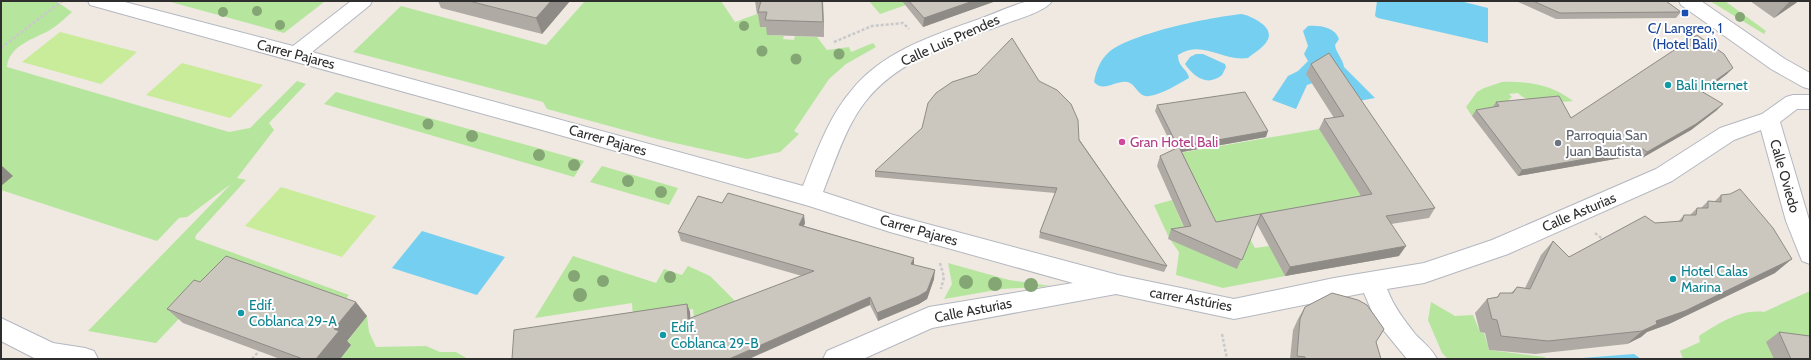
<svg xmlns="http://www.w3.org/2000/svg" width="1811" height="360" viewBox="0 0 1811 360" font-family="Cabin,sans-serif">
	<style>
		.green { fill: #b6e59e }
		.pitch { fill: #c9ec9a }
		.water { fill: #75cff0 }
		.lines { fill: none; stroke-linecap: round; stroke-linejoin: round }
		.minor-casing { stroke: #b4b7c1; stroke-width: 2 }
		.path { stroke: #c9c9c9; stroke-width: 2.5; stroke-dasharray: 3 2; stroke-linecap: butt }
		.minor { fill: #fff; fill-rule: evenodd }
		.tree { fill: #84a574 }
		.wall { fill: #afaba4 }
		.shaded-wall { fill: #8e8b86 }
		.building { fill: #cbc7bf; stroke: #8e8b86 }
		.transit-dot { fill: #1a4fb4; stroke: #fff; stroke-width: 1.5 }
		.culture-dot { fill: #0f9aa8; stroke: #fff; stroke-width: 1.5 }
		.hotel-dot { fill: #d1479c; stroke: #fff; stroke-width: 1.5 }
		.worship-dot { fill: #6b7280; stroke: #fff; stroke-width: 1.5 }
		.labels { text-anchor: middle; dominant-baseline: central; stroke-width: 4; stroke-linejoin: round; paint-order: stroke }
		.transit-label { font-size: 14px; fill: #164399; stroke: #fff }
		.street-label { font-size: 14px; fill: #2e2e2e; stroke: #fff }
		.culture-label { font-size: 14px; fill: #0d838f; stroke: #fff; text-anchor: start }
		.worship-label { font-size: 14px; fill: #5b616d; stroke: #fff; text-anchor: start }
		.hotel-label { font-size: 14px; fill: #b23c85; stroke: #fff; text-anchor: start }
	</style>
	<rect width="100%" height="100%" fill="#efe9e1"/>
	<!-- green -->
	<g class="green">
		<path d="M1,1H56L72,12C65,18 58,25 50,30C34,39 9,45 7,67L229,132L250,128L297,81L306,84L269,123L274,130L237,178L246,180L196,235L195,239L349,295L342,303L208,288L156,343L88,331L231,184L187,217L179,218L157,241L1,190Z"/>
		<path d="M167,1H322L324,2L284,33Z"/>
		<path d="M585,1H721L735,22L757,14H764L761,27H769L768,35L784,36L783,39L794,40L795,36L817,37L827,50L849,47L851,52L873,43L876,47L846,64L829,79L794,131L799,134L780,152L747,159L657,139L547,109L543,102L353,52L401,6L546,45Z"/>
		<path d="M869,1H902L906,5L880,14Z"/>
		<path d="M1710,1H1725L1766,31L1764,34Z"/>
		<path d="M1502,82C1528,81 1552,85 1573,101C1557,102 1530,106 1518,93L1509,94L1512,97L1495,112L1472,116L1466,107L1477,92L1484,88Z"/>
		<path d="M336,92L584,161L574,177L324,104Z"/>
		<path d="M1319,129L1366,204L1243,226L1255,248L1269,246L1285,276L1223,288L1176,275L1179,252L1169,238L1154,205L1172,200L1187,235L1174,154Z"/>
		<path d="M602,166L678,188L669,205L590,182Z"/>
		<path d="M573,256L656,283L664,269L682,275L688,266L710,276L742,308L695,326L693,309L633,318L632,303L535,318Z"/>
		<path d="M948,263L1009,280L1051,286L1002,289L944,299L952,284Z"/>
		<path d="M1810,291V347L1792,359H1683L1680,351L1700,342L1699,336C1718,324 1740,309 1764,312Z"/>
		<path d="M1431,302L1455,316L1473,315L1480,332L1484,333L1489,350L1545,357V359H1448L1442,353L1428,320Z"/>
		<path d="M367,316L369,332L376,347L426,346L440,352H456L468,359H340L351,345L346,343Z"/>
	</g>
	<!-- pitch -->
	<g class="pitch">
		<path d="M60,32L137,52L101,84L22,62Z"/>
		<path d="M182,63L263,85L230,118L146,95Z"/>
		<path d="M281,187L376,216L342,257L245,226Z"/>
	</g>
	<!-- water -->
	<g class="water">
		<path d="M1377,1H1460L1488,8V43L1378,18L1375,16Z"/>
		<path d="M1242,14C1251,16 1276,27 1267,41C1264,47 1254,53 1248,58C1222,62 1203,39 1178,55C1178,68 1188,69 1189,78C1176,85 1163,94 1149,96C1138,98 1136,83 1127,82C1116,80 1103,93 1094,82C1096,71 1100,60 1109,52C1132,33 1211,17 1242,14Z"/>
		<path d="M1308,26C1319,25 1335,27 1339,39L1335,45C1336,53 1343,59 1344,67L1375,98L1353,102L1316,82L1307,85L1296,109L1272,100L1288,76L1298,71L1308,61L1304,54L1308,46L1303,31Z"/>
		<path d="M1196,54H1203L1225,64L1226,67L1222,75C1207,87 1194,77 1185,64L1190,57Z"/>
		<path d="M422,231L505,257L477,295L392,268Z"/>
		<path d="M1634,354L1641,359H1569Z"/>
	</g>
	<g class="lines">
		<defs>
			<g id="minor">
				<path d="M88,1H121L293,46L351,1H372L370,5L312,52L803,186C816,154 828,118 851,91C880,54 928,37 971,22C989,16 1007,7 1025,2C1033,0 1044,1 1052,1C1046,11 1018,19 1007,23C957,42 899,58 865,102C845,128 835,162 823,192L890,214L1118,275L1234,299L1334,278L1424,263L1492,240L1656,169L1720,128L1762,114L1786,97L1793,95H1810V109H1797L1780,122L1810,223V264L1802,261L1786,221L1761,130L1734,140L1672,181L1508,254L1424,283L1387,289C1394,307 1404,320 1416,335C1424,343 1432,349 1437,359H1407L1376,321L1364,293L1234,319L1116,294L932,328L863,359H823L827,351L929,307L1073,283L890,232L809,206L542,130L90,5Z"/>
				<path d="M1679,1H1701L1785,59L1810,73V89L1803,87L1771,69L1681,5Z"/>
				<path d="M1,318L53,343L85,348L94,351L98,359H36L1,341Z"/>
			</g>
		</defs>
		<!-- minor casing -->
		<use href="#minor" class="minor-casing"/>
		<!-- path -->
		<g class="path">
			<path d="M834,42L872,26L903,23L909,29"/>
			<path d="M1,48L62,1"/>
			<path d="M1595,233L1605,241"/>
			<path d="M940,263L944,277L941,289"/>
			<path d="M1222,334L1227,359"/>
			<path d="M252,359L259,351"/>
		</g>
		<!-- minor -->
		<use href="#minor" class="minor"/>
	</g>
	<!-- trees -->
	<g class="tree">
		<circle cx="257" cy="11" r="5"/>
		<circle cx="223" cy="12" r="5"/>
		<circle cx="1740" cy="17" r="5"/>
		<circle cx="280" cy="25" r="5"/>
		<circle cx="744" cy="26" r="5"/>
		<circle cx="762" cy="51" r="5.5"/>
		<circle cx="839" cy="54" r="5.5"/>
		<circle cx="796" cy="59" r="5.5"/>
		<circle cx="428" cy="124" r="5.5"/>
		<circle cx="472" cy="136" r="6"/>
		<circle cx="539" cy="155" r="6"/>
		<circle cx="574" cy="165" r="6"/>
		<circle cx="628" cy="181" r="6"/>
		<circle cx="661" cy="192" r="6"/>
		<circle cx="574" cy="276" r="6"/>
		<circle cx="670" cy="277" r="6"/>
		<circle cx="603" cy="281" r="6"/>
		<circle cx="966" cy="282" r="7"/>
		<circle cx="995" cy="284" r="7"/>
		<circle cx="1031" cy="285" r="7"/>
		<circle cx="580" cy="295" r="7"/>
	</g>
	<!-- wall -->
	<g class="wall">
		<path d="M438,1H570L542,34L441,8Z"/>
		<path d="M755,1H823L824,37L767,35L766,27H760L758,14H757Z"/>
		<path d="M902,1H996L923,27Z"/>
		<path d="M1516,1H1666L1681,12L1676,18L1556,19Z"/>
		<path d="M1750,1H1798L1796,3L1774,18Z"/>
		<path d="M1311,64L1435,208L1429,218L1391,224L1399,256L1285,276L1257,224L1237,269L1168,239L1171,229L1184,227L1157,166L1160,156L1174,150L1155,111L1157,105L1266,137L1182,152L1216,222L1361,196L1319,129L1324,119L1334,118L1306,74Z"/>
		<path d="M1727,74L1703,92L1717,110L1691,130L1642,158L1638,155L1518,176L1472,116L1476,110L1492,108L1496,102L1571,118Z"/>
		<path d="M1039,81L1167,266L1164,272L1039,238L1040,232L1055,193L875,177V171Z"/>
		<path d="M1721,195L1775,273L1669,324L1647,332L1641,337L1627,344L1535,354L1489,350L1485,333L1480,332L1475,313L1487,299L1497,297L1500,293H1511L1517,287L1525,288L1541,255L1553,241L1569,257L1655,223L1678,222L1684,215H1690L1697,208H1701L1708,201L1714,202Z"/>
		<path d="M722,203L805,223L804,226L914,258V265L934,279L927,299L919,304L878,321L870,305L512,359L687,304L690,312V319L802,276L681,241L678,232Z"/>
		<path d="M200,282L367,316L347,341L351,345L340,359H280L183,323L167,309Z"/>
		<path d="M1305,307L1376,342L1381,359H1290L1293,330L1298,319Z"/>
		<path d="M1779,332L1810,359H1774L1766,342Z"/>
	</g>
	<!-- shaded-wall -->
	<g class="shaded-wall">
		<path d="M551,1H570L542,34L536,18Z"/>
		<path d="M822,1H823L824,37L823,22Z"/>
		<path d="M973,1H996L923,27L924,18Z"/>
		<path d="M1790,1H1798L1796,3L1774,18Z"/>
		<path d="M1733,68L1727,74L1696,97L1701,91Z"/>
		<path d="M1723,104L1717,110L1691,130L1642,158L1647,152Z"/>
		<path d="M1268,131L1266,137L1176,153L1178,147Z"/>
		<path d="M1643,149L1638,155L1518,176L1522,170Z"/>
		<path d="M1,165L13,176L1,186Z"/>
		<path d="M804,215L805,223L800,234L799,225Z"/>
		<path d="M1406,246L1399,256L1285,276L1290,267Z"/>
		<path d="M914,258V267L911,264Z"/>
		<path d="M1792,259L1775,273L1669,324L1647,332L1641,337L1627,344L1642,331L1656,321Z"/>
		<path d="M935,270L934,279L927,299L919,304L878,321L877,313Z"/>
		<path d="M870,297V305L749,359H729Z"/>
		<path d="M356,302L367,316L347,341L351,345L340,359H316L334,329Z"/>
		<path d="M687,304L690,312L691,328L688,319Z"/>
	</g>
	<!-- building -->
	<g class="building">
		<path d="M469,1H551L536,18Z"/>
		<path d="M761,1H822L823,22L765,20L767,12H758Z"/>
		<path d="M909,1H973L924,18Z"/>
		<path d="M1533,1H1666L1681,12L1560,13Z"/>
		<path d="M1697,35L1724,54L1733,68L1701,91L1723,104L1696,124L1647,152L1643,149L1522,170L1476,110L1499,106L1496,102L1559,96L1571,118Z"/>
		<path d="M1012,38L1039,81L1057,90L1071,104L1078,120L1079,140L1167,266L1040,232L1057,188L875,171L922,128L928,103L936,93L952,82L977,74Z"/>
		<path d="M1329,53L1435,208L1386,216L1406,246L1290,267L1261,214L1242,260L1171,229L1191,226L1160,156L1179,147L1216,222L1372,194L1324,119L1344,116L1311,64Z"/>
		<path d="M1245,92L1268,131L1178,147L1157,105Z"/>
		<path d="M1740,189L1773,228L1792,259L1685,311L1656,321L1657,324L1642,331L1548,341L1501,336L1497,320L1492,319L1487,299L1498,297L1500,293H1513L1517,287L1530,289L1553,241L1569,257L1645,216L1655,223L1682,221L1684,215H1696L1697,208H1708V201L1721,202V195L1730,194Z"/>
		<path d="M728,193L804,215L799,225L914,258L911,264L935,270L927,291L919,296L877,313L870,297L729,359H512L514,330L687,304L688,319L814,271L678,232L698,196L722,203Z"/>
		<path d="M226,256L356,302L334,329L339,331L316,359H303L167,309L194,280L200,282Z"/>
		<path d="M1332,293L1358,300L1367,305L1384,329L1376,342L1381,359H1305V357L1297,356L1300,319L1305,307Z"/>
		<path d="M1779,332L1810,336V359H1791Z"/>
	</g>
	<!-- markers -->
	<rect class="transit-dot" x="1681" y="9" width="8" height="8" rx="2"/>
	<g class="culture-dot">
		<circle cx="1668" cy="85" r="4"/>
		<circle cx="1673" cy="279" r="4"/>
		<circle cx="241" cy="313" r="4"/>
		<circle cx="663" cy="335" r="4"/>
	</g>
	<circle class="hotel-dot" cx="1122" cy="142" r="4"/>
	<circle class="worship-dot" cx="1558" cy="143" r="4"/>
	<g class="labels">
		<!-- transit labels -->
		<g class="transit-label">
			<text x="1685" y="28">C/ Langreo, 1<tspan x="1685" dy="16">(Hotel Bali)</tspan></text>
		</g>
		<!-- street labels -->
		<g class="street-label">
			<text transform="translate(950 40) rotate(-24)">Calle Luis Prendes</text>
			<text transform="translate(296 54) rotate(15)">Carrer Pajares</text>
			<text transform="translate(608 140) rotate(16)">Carrer Pajares</text>
			<text transform="translate(1785 176) rotate(74)">Calle Oviedo</text>
			<text transform="translate(1579 212) rotate(-23)">Calle Asturias</text>
			<text transform="translate(919 230) rotate(16)">Carrer Pajares</text>
			<text transform="translate(1191 299) rotate(10)">carrer Astúries</text>
			<text transform="translate(973 310) rotate(-11)">Calle Asturias</text>
		</g>
		<!-- culture labels -->
		<g class="culture-label">
			<text x="1676" y="85">Bali Internet</text>
			<text x="1681" y="271">Hotel Calas<tspan x="1681" dy="16">Marina</tspan></text>
			<text x="249" y="305">Edif.<tspan x="249" dy="16">Coblanca 29-A</tspan></text>
			<text x="671" y="327">Edif.<tspan x="671" dy="16">Coblanca 29-B</tspan></text>
		</g>
		<!-- worship labels -->
		<g class="worship-label">
			<text x="1566" y="135">Parroquia San<tspan x="1566" dy="16">Juan Bautista</tspan></text>
		</g>
		<!-- hotel labels -->
		<g class="hotel-label">
			<text x="1130" y="142">Gran Hotel Bali</text>
		</g>
	</g>
	<!-- border -->
	<rect width="1811" height="360" fill="none" stroke="#2e2e2e" stroke-width="4"/>
</svg>
